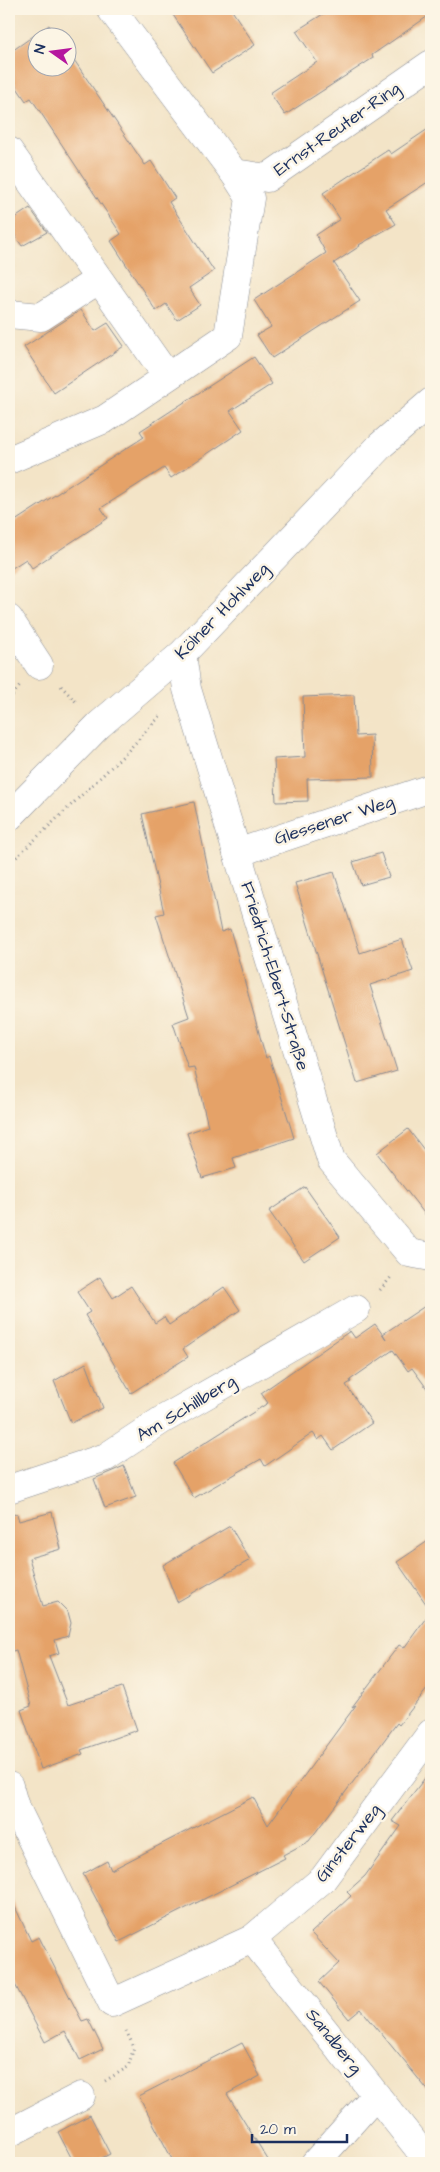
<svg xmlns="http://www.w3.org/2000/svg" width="440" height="2172" viewBox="0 0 440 2172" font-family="'Architects Daughter',sans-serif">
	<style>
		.building { fill: #e5a267 }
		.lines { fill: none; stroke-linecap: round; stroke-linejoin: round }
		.minor-casing { stroke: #878a92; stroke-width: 29 }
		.major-casing { stroke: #878a92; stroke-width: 29 }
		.path { stroke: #878a92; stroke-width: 3; stroke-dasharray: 1 4; stroke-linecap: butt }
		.minor { stroke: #fff; stroke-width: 28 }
		.major { stroke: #fff; stroke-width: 28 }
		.labels { text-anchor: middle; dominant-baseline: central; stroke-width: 5; stroke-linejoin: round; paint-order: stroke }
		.street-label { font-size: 18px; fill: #1b2f5e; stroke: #fcf5e5 }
	</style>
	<rect width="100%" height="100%" fill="#fcf5e5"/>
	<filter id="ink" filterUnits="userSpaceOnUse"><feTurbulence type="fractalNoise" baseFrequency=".02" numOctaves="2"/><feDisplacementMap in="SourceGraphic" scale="10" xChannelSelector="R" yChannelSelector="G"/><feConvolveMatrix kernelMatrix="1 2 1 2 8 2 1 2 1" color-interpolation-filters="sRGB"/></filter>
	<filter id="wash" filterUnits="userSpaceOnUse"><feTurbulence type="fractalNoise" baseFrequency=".0096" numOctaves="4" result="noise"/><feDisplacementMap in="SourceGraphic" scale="20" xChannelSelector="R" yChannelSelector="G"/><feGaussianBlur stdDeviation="1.12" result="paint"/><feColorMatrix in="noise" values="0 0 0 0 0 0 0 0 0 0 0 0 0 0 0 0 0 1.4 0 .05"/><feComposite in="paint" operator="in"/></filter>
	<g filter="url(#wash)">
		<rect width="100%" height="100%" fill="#f3e4c7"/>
		<g id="blocks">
			<!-- building -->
			<g class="building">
				<path d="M169,9H231L255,45L212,73Z"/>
				<path d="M331,9H431V14L372,55L373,58L285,115L270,93L317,62L296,31Z"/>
				<path d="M49,25L58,38H38V68H68V51L145,165L151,161L175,198L169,202L214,271L189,288L200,305L177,320L166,304L156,311L111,241L121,234L31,98L26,101L9,76V53Z"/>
				<path d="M431,127V180L386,209L396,224L359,245L360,246L334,263L360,301L272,358L257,335L271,327L254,300L326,253L316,235L340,219L323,193L388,150L391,154Z"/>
				<path d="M30,208L47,232L22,246L9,227V222Z"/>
				<path d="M81,310L95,331L108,323L124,346L54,393L24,347Z"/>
				<path d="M254,357L272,384L230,411L243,430L171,478L164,468L101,508L108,518L32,568L26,559L9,570V525L144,437L140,431Z"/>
				<path d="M354,695L356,736L372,735L373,777L307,779L308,801L276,802L274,759L305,757L303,697Z"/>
				<path d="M194,802L221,932L230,929L266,1058L269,1056L294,1138L233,1158L236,1168L202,1178L187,1133L208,1126L194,1067L188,1068L173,1023L189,1017L156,915L164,913L142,814Z"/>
				<path d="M381,853L389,877L361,885L353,862Z"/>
				<path d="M334,872L360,953L402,939L413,971L370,985L397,1071L357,1083L295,883Z"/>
				<path d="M408,1129L431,1159V1222L377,1153Z"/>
				<path d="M305,1187L340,1237L304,1261L269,1211Z"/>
				<path d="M100,1277L113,1298L131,1286L155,1323L164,1317L169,1325L224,1287L240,1310L183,1349L188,1357L131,1393L85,1315L90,1312L77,1292Z"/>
				<path d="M431,1302V1394L412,1368L408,1371L393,1350L350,1380L351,1382L346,1385L372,1423L333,1450L323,1436L318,1440L313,1433L265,1466L261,1459L194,1498L173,1463L268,1403L261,1393L350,1331L355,1338L375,1324L386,1339L383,1334Z"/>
				<path d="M86,1363L103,1408L71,1423L54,1381Z"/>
				<path d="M124,1466L136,1497L105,1508L94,1479Z"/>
				<path d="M52,1512L61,1549L29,1558L43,1606L58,1602L68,1612L71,1623L68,1636L55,1640L59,1653L49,1656L68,1705L122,1687L137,1730L81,1750L83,1754L41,1769L21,1710L31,1706L16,1650L9,1652V1515L17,1514L19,1521Z"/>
				<path d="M230,1526L250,1560L177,1602L163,1565Z"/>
				<path d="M431,1539V1684L399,1725L397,1723L309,1841L283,1855L285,1858L119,1942L83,1874L107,1861L111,1870L253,1797L268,1825L356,1705L352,1707L399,1645L404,1648L431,1611L397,1562Z"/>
				<path d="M431,1770V2094L361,2009L349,2019L319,1982L339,1963L311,1933L351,1896L347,1892L365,1876L401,1826L392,1821Z"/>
				<path d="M9,1894L31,1941L39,1937L82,2021L88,2019L103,2049L80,2060L65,2031L45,2042L9,1973Z"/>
				<path d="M242,2043L260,2076L227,2094L270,2163H174L139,2096Z"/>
				<path d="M90,2115L110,2154L92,2163H74L58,2132Z"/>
			</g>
		</g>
	</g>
	<g filter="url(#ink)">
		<use href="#blocks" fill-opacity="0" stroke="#878a92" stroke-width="1"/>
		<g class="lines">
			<defs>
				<g id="minor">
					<path d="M111,9L234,173L267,178L431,64"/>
					<path d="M9,151L167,376"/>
					<path d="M9,314L41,317L98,280"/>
					<path d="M9,460L105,419L228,336L250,198L234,173"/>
					<path d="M9,619L39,665"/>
					<path d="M182,654L187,689L331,1160L409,1253L431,1257"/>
					<path d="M237,853L431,788"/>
					<path d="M9,1489L106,1457L162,1420L356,1309"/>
					<path d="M9,1786L14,1804L112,2003L252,1939L430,2163"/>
					<path d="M252,1939L323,1879L431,1733"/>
					<path d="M9,2133L81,2096"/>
					<path d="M315,2163L376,2095"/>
				</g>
				<path id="major" d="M9,817L99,725L182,654L381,445L431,402"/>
			</defs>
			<!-- minor casing -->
			<use href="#minor" class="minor-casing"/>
			<!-- major casing -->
			<use href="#major" class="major-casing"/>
			<!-- path -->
			<g class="path">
				<path d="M61,686L77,703"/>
				<path d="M9,699L20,686"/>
				<path d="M9,864L125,754L162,714"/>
				<path d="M380,1290L392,1276"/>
				<path d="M105,2081L128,2067L134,2047L126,2031"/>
			</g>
			<!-- minor -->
			<use href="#minor" class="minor"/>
			<!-- major -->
			<use href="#major" class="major"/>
		</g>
	</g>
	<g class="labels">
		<!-- street labels -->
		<g class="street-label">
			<text transform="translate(337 129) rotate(-35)">Ernst-Reuter-Ring</text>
			<text transform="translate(222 611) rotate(-46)">Kölner Hohlweg</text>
			<text transform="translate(334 820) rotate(-18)">Glessener Weg</text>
			<text transform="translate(275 976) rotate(73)">Friedrich-Ebert-Straße</text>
			<text transform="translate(186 1408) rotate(-31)">Am Schillberg</text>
			<text transform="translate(348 1843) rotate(-52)">Ginsterweg</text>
			<text transform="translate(334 2041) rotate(51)">Sandberg</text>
		</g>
	</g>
	<!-- margin -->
	<rect width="440" height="2172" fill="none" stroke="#fcf5e5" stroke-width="30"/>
	<!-- north arrow -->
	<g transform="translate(52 52) rotate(284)"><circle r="24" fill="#fcf5e5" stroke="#a2a6af"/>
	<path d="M0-4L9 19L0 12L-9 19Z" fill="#b5179e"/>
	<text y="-8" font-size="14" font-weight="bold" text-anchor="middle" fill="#1b2f5e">N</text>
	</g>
	<!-- scale -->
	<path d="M252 2134v8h95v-8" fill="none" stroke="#1b2f5e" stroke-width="2.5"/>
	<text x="260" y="2134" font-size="15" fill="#1b2f5e" stroke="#fcf5e5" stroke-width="4" paint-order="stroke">20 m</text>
</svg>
